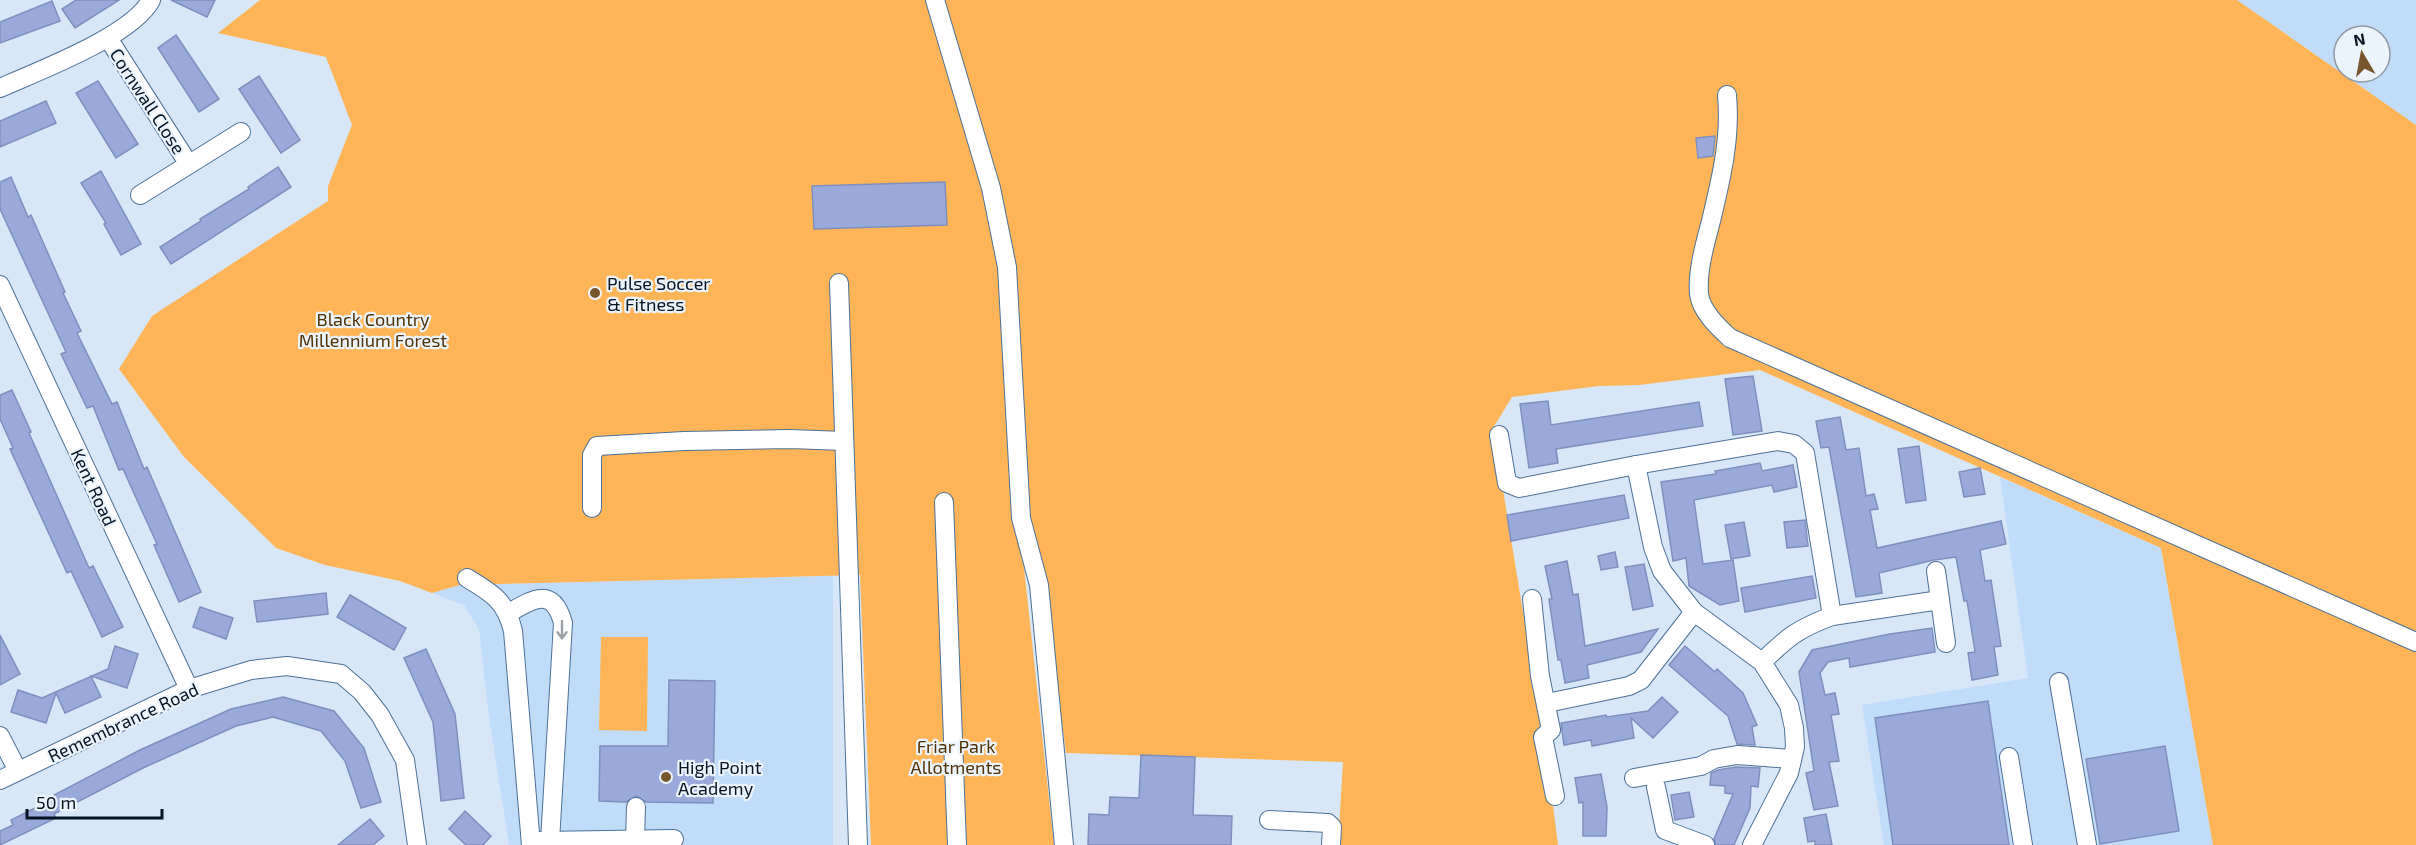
<svg xmlns="http://www.w3.org/2000/svg" width="2416" height="845" viewBox="0 0 2416 845" font-family="'Exo 2',sans-serif">
	<style>
		.built { fill: #c1dcf9; fill-rule: evenodd }
		.green { fill: #ffb557 }
		.building { fill: #99aada; stroke: #7f8fbd; stroke-width: 1.5 }
		.lines { fill: none; stroke-linecap: round; stroke-linejoin: round }
		.minor-casing { stroke: #4c7196; stroke-width: 20 }
		.minor { stroke: #fff; stroke-width: 18 }
		.oneway { stroke: #9ba1a7 }
		.poi-dot { fill: #77562d; stroke: #ebf3fb; stroke-width: 2 }
		.labels { text-anchor: middle; dominant-baseline: central; stroke-width: 4.5; stroke-linejoin: round; paint-order: stroke }
		.street-label { font-size: 18px; fill: #051322; stroke: #ebf3fb }
		.poi-label { font-size: 18px; fill: #051322; stroke: #ebf3fb; text-anchor: start }
		.park-label { font-size: 18px; fill: #513205; stroke: #ebf3fb }
	</style>
	<rect width="100%" height="100%" fill="#d7e7f8"/>
	<!-- built -->
	<g class="built">
		<path d="M2237,0H2416V125ZM2344,36H2380V72H2344Z"/>
		<path d="M2000,477L2161,548L2213,845H1884L1862,705L2028,678Z"/>
		<path d="M833,576V845H509L488,710L479,629L464,605L432,593L460,585Z"/>
	</g>
	<!-- green -->
	<g class="green">
		<path d="M260,0H930L988,192L1002,271L1018,541L1024,568L1054,845H871L860,575L460,585L432,593L400,581L325,565L276,548L184,457L119,369L152,316L328,201V186L352,125L326,57L218,33Z"/>
		<path d="M941,0H2237L2416,125V845H2213L2161,548L1760,370L1639,385L1599,386L1512,397L1493,428L1548,766L1558,845H1338L1343,762L1066,753L1041,564L1028,517L1011,268Z"/>
		<path d="M601,637H648L647,731L599,730Z"/>
	</g>
	<!-- building -->
	<g class="building">
		<path d="M76,0H119L75,28L62,9Z"/>
		<path d="M171,0H215L207,17Z"/>
		<path d="M52,1L60,21L0,43V22Z"/>
		<path d="M176,35L219,99L199,112L158,48Z"/>
		<path d="M259,76L300,140L281,153L239,89Z"/>
		<path d="M98,81L138,144L116,158L76,93Z"/>
		<path d="M46,101L56,123L0,147V121Z"/>
		<path d="M1715,136L1713,156L1698,158L1696,138Z"/>
		<path d="M278,167L291,187L171,264L160,247L201,221L200,219L249,189L248,187Z"/>
		<path d="M101,171L141,244L121,255L104,224L106,223L81,183Z"/>
		<path d="M11,177L28,217L31,215L65,292L63,293L81,331L77,333L112,404L117,402L144,469L147,467L201,592L179,602L154,545L157,544L123,469L119,470L93,406L87,408L61,354L66,352L0,209V182Z"/>
		<path d="M945,182L947,225L814,229L812,186Z"/>
		<path d="M1753,376L1762,431L1733,435L1725,379Z"/>
		<path d="M12,390L31,432L29,433L89,568L93,566L123,627L102,637L71,571L67,573L10,449L13,448L0,419V395Z"/>
		<path d="M1548,401L1551,425L1699,402L1703,426L1556,449L1558,463L1529,468L1520,404Z"/>
		<path d="M1840,417L1846,450L1859,448L1866,496L1874,494L1878,509L1870,510L1877,548L2001,521L2006,544L1980,550L1985,581L1991,580L2001,646L1994,647L1998,675L1972,680L1968,653L1975,652L1967,601H1964L1956,557L1934,560L1879,573L1882,593L1856,597L1829,447L1821,448L1816,421Z"/>
		<path d="M1919,446L1926,500L1906,503L1898,449Z"/>
		<path d="M1760,463L1762,471L1793,465L1797,487L1774,492L1772,485L1694,500L1703,564L1733,560L1739,601L1720,605L1689,586L1686,558L1673,561L1661,482L1716,474L1715,471Z"/>
		<path d="M1980,468L1985,494L1964,497L1959,472Z"/>
		<path d="M1624,495L1629,518L1511,541L1507,515Z"/>
		<path d="M1805,520L1808,546L1787,548L1784,522Z"/>
		<path d="M1744,522L1750,556L1731,559L1725,525Z"/>
		<path d="M1615,552L1618,567L1601,570L1598,556Z"/>
		<path d="M1567,561L1573,595L1578,594L1585,646L1658,629L1641,652L1587,665L1589,678L1565,683L1561,660H1558L1549,599H1552L1545,566Z"/>
		<path d="M1644,564L1653,606L1633,610L1625,567Z"/>
		<path d="M1812,576L1816,598L1745,612L1741,588Z"/>
		<path d="M326,593L328,614L257,622L254,601Z"/>
		<path d="M350,595L406,628L394,650L337,617Z"/>
		<path d="M200,607L233,618L226,639L193,627Z"/>
		<path d="M1932,628L1935,652L1850,667L1849,658L1828,662L1820,673L1825,695L1835,693L1839,714L1831,715L1839,761L1829,762L1838,806L1814,810L1806,773L1814,771L1799,672L1812,650L1890,634Z"/>
		<path d="M0,635L20,674L0,685Z"/>
		<path d="M115,646L138,654L127,688L91,676L101,697L65,713L56,693L46,723L11,712L18,690L42,698L108,669Z"/>
		<path d="M1685,646L1715,672L1717,669L1743,693L1757,725L1752,727L1755,745L1737,744L1728,716L1669,665Z"/>
		<path d="M426,649L455,714L464,798L441,801L433,722L404,658Z"/>
		<path d="M669,680L715,681L713,803L646,802L636,796L626,802L599,801L600,746H668Z"/>
		<path d="M283,697L334,711L364,748L381,802L361,808L345,761L321,731L273,717L236,726L143,768L54,814L56,818L0,845V831L13,825L11,820L55,798L54,795L140,750L231,709Z"/>
		<path d="M1662,697L1678,712L1653,738L1631,718L1634,738L1592,746L1591,740L1564,745L1561,723L1606,715L1607,717L1648,711Z"/>
		<path d="M1988,701L2009,845H1893L1875,718Z"/>
		<path d="M2165,746L2179,831L2100,844L2086,759Z"/>
		<path d="M1141,755L1195,757L1193,815L1232,816L1231,845H1088L1089,814L1109,815L1110,797L1139,798Z"/>
		<path d="M1736,767L1760,768L1758,787L1751,786L1750,808L1734,845H1716L1714,839L1733,794L1725,793V786L1710,785L1711,773L1718,770Z"/>
		<path d="M1601,774L1607,807L1606,836H1583V802L1579,803L1575,778Z"/>
		<path d="M1689,792L1694,817L1675,820L1671,795Z"/>
		<path d="M465,811L491,836L483,845H466L449,829Z"/>
		<path d="M1826,814L1832,845H1815V841L1808,842L1804,818Z"/>
		<path d="M370,819L384,836L373,845H338Z"/>
	</g>
	<g class="lines">
		<defs>
			<g id="minor">
				<path d="M935,0L991,188L1007,267L1021,518L1039,585L1064,845"/>
				<path d="M108,38L188,163"/>
				<path d="M0,88C38,71 132,36 151,0"/>
				<path d="M1727,95C1731,139 1721,179 1711,221C1705,244 1697,271 1699,294C1701,311 1718,327 1730,338L2416,642"/>
				<path d="M140,195L241,132"/>
				<path d="M839,283L858,845"/>
				<path d="M0,285L189,689"/>
				<path d="M1499,435L1507,483L1519,488L1636,465"/>
				<path d="M944,502L957,845"/>
				<path d="M592,508V455L597,446L684,441L790,439L844,441"/>
				<path d="M1936,571L1946,643"/>
				<path d="M467,578C492,593 506,601 513,631L531,845"/>
				<path d="M1532,599L1540,676L1551,730L1543,737L1555,796"/>
				<path d="M509,613C534,598 553,587 563,623L550,841"/>
				<path d="M1832,616L1940,600"/>
				<path d="M2059,682L2087,845"/>
				<path d="M1547,703L1629,686L1641,680L1694,612"/>
				<path d="M0,736L18,771"/>
				<path d="M2009,757L2023,845"/>
				<path d="M1634,778L1701,766L1714,759L1737,755L1792,759"/>
				<path d="M0,780L189,689L251,670L287,666L341,674L362,692L380,715L405,760L417,845"/>
				<path d="M1656,787L1665,830L1705,845"/>
				<path d="M1269,820L1328,823L1332,827L1331,845"/>
				<path d="M635,840L636,807"/>
				<path d="M540,841L674,839"/>
				<path d="M1752,845L1789,773L1795,747L1794,728L1789,705L1762,662L1694,612L1662,571L1653,547L1636,465L1778,441L1794,444L1805,453L1832,616C1797,629 1788,637 1762,662"/>
			</g>
		</defs>
		<!-- minor casing -->
		<use href="#minor" class="minor-casing"/>
		<!-- minor -->
		<use href="#minor" class="minor"/>
	</g>
	<!-- one-way arrows -->
	<defs><path id="oneway-shaft" d="M-6 0H5M1.5-3L5.5 0L1.5 3" fill="none" stroke-width="1.6" stroke-linecap="round" stroke-linejoin="round" transform="scale(1.5)"/></defs>
	<use class="oneway" href="#oneway-shaft" transform="translate(562 630) rotate(90)"/>
	<!-- markers -->
	<g class="poi-dot">
		<circle cx="595" cy="293" r="6"/>
		<circle cx="666" cy="777" r="6"/>
	</g>
	<g class="labels">
		<!-- street labels -->
		<g class="street-label">
			<text transform="translate(148 101) rotate(57)">Cornwall Close</text>
			<text transform="translate(94 487) rotate(65)">Kent Road</text>
			<text transform="translate(123 722) rotate(-25)">Remembrance Road</text>
		</g>
		<!-- poi labels -->
		<g class="poi-label">
			<text x="607" y="283">Pulse Soccer<tspan x="607" dy="21">&amp; Fitness</tspan></text>
			<text x="678" y="767">High Point<tspan x="678" dy="21">Academy</tspan></text>
		</g>
		<!-- park labels -->
		<g class="park-label">
			<text x="373" y="319">Black Country<tspan x="373" dy="21">Millennium Forest</tspan></text>
			<text x="956" y="746">Friar Park<tspan x="956" dy="21">Allotments</tspan></text>
		</g>
	</g>
	<!-- north arrow -->
	<g transform="translate(2362 54) rotate(350)"><circle r="28" fill="#ebf3fb" stroke="#8f99a4" stroke-width="1.5"/>
	<path d="M0-4.5L10 22L0 15L-10 22Z" fill="#77562d"/>
	<text y="-9" font-size="16" font-weight="bold" text-anchor="middle" fill="#051322">N</text>
	</g>
	<!-- scale -->
	<path d="M27 809v9h135v-9" fill="none" stroke="#051322" stroke-width="3"/>
	<text x="36" y="809" font-size="18" fill="#051322" stroke="#ebf3fb" stroke-width="4.5" paint-order="stroke">50 m</text>
</svg>
